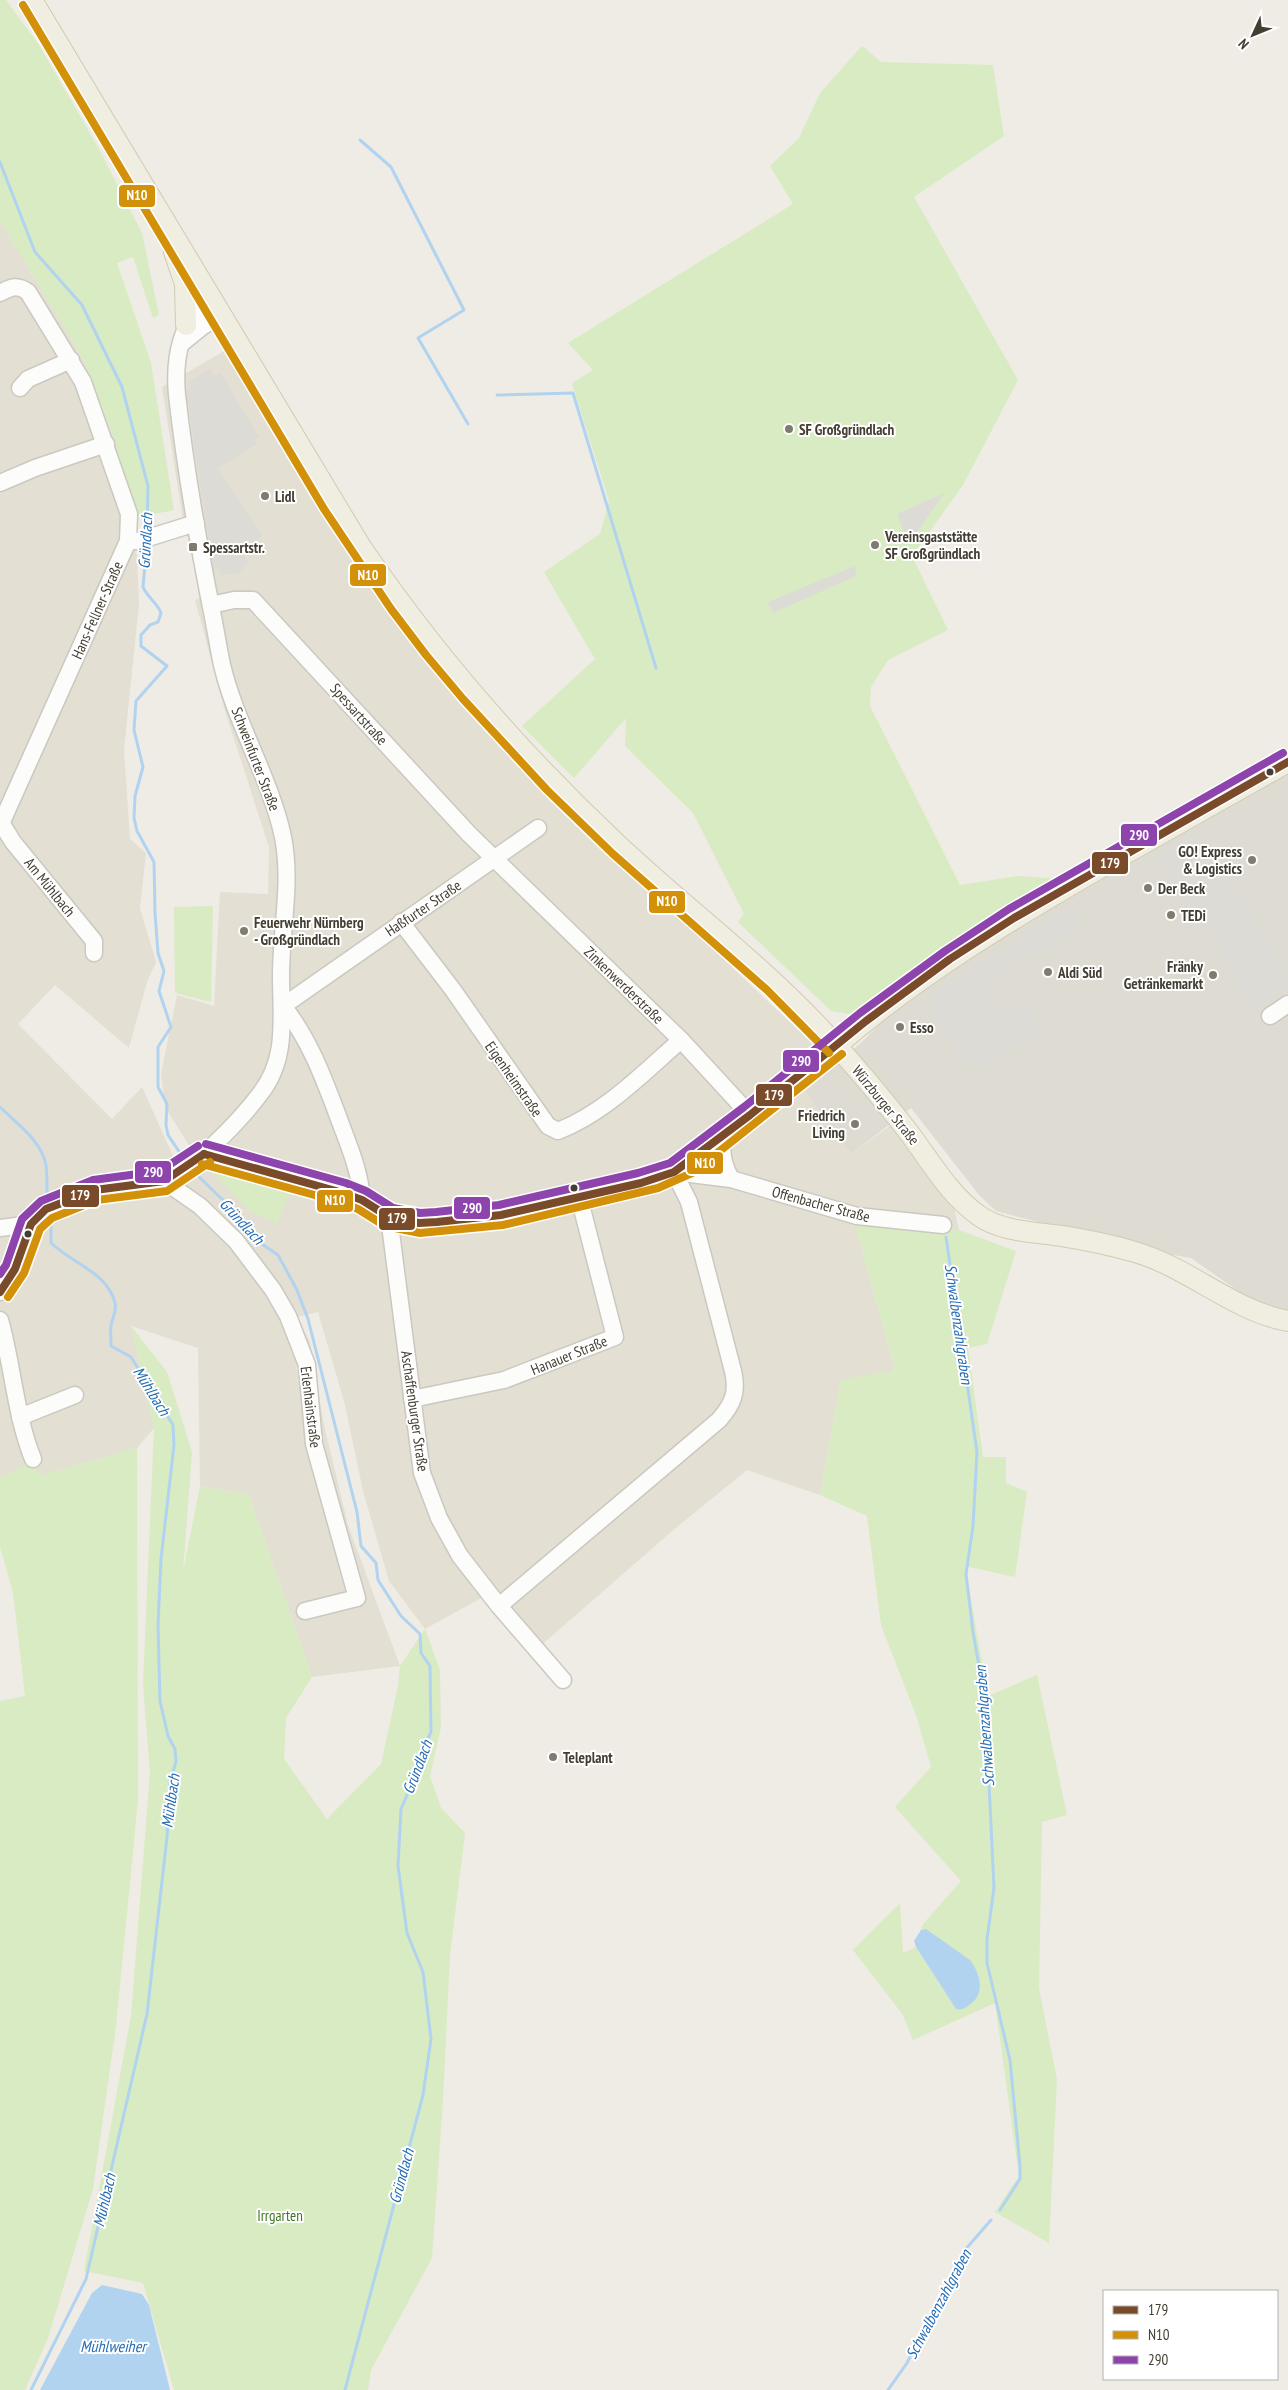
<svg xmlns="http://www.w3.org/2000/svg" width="1288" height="2390" viewBox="0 0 1288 2390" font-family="'PT Sans Narrow',sans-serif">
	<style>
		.residential { fill: #e3dfd2 }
		.industrial { fill: #dedbd3 }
		.green { fill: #d8ebc2 }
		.parking { fill: #dddbd6 }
		.water { fill: #b1d3f0 }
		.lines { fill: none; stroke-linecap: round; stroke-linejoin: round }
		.stream { stroke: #b1d3f0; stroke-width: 3 }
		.minor-casing { stroke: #cac8c1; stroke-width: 19 }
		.major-casing { stroke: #d2cab1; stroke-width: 22 }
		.minor { stroke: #fcfcfb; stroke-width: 16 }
		.major { stroke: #f0ede1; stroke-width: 20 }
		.bus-1-casing { stroke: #fff; stroke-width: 11 }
		.bus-2-casing { stroke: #fff; stroke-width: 11 }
		.bus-3-casing { stroke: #fff; stroke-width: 11 }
		.bus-1 { stroke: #7a4b2a; stroke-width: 8 }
		.bus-2 { stroke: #d3910a; stroke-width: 8 }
		.bus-3 { stroke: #8e44ad; stroke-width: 8 }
		.poi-dot { fill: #807b71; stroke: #fff; stroke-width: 2 }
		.bus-dot { fill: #443e32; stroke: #fff; stroke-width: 2 }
		.labels { text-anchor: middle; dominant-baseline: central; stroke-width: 4; stroke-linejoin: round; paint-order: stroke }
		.poi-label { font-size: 15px; font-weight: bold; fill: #443e32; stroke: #fff; text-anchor: start }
		.street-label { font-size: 15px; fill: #443e32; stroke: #fff }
		.park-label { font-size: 15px; fill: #3c7822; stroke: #fff }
		.water-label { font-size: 16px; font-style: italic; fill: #256db6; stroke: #fff }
		.line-badge { stroke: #fff; stroke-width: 2 }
		.badge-label { font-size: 14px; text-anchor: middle; font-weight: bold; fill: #fff }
	</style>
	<rect width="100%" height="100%" fill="#eeece5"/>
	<!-- residential -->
	<path class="residential" d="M0,220L83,359L115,441L135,518L139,604L124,750L130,839L146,853L140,908L156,962L147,982L129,1048L55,985L18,1024L112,1119L142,1087L177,1165L193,1152L165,1107L161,1074L177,995L214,1006L220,892L268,894L269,847L225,711L195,600L203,596L183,520L162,387L233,346L327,511L441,671L510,752L605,847L835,1065L805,1092L851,1154L891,1125L953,1203L959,1230L858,1222L857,1231L895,1371L841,1380L820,1495L747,1470L677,1527L531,1654L485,1596L425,1629L389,1581L363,1491L345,1405L318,1312L297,1317L310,1342L324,1425L348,1525L400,1666L312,1677L249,1495L200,1486L198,1348L131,1326L154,1428L137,1448L42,1475L28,1463L0,1478Z"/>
	<!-- industrial -->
	<path class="industrial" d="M1288,768V1311L1279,1310L1251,1300L1191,1258L1151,1251L996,1211L979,1195L911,1108L851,1154L805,1092L864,1040L898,1004L1016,923Z"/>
	<!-- green -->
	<g class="green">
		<path d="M0,0H6L39,45L99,149L142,233L159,315L153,318L133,257L117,263L151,363L174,510L135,518L115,441L83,359L0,220Z"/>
		<path d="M862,46L881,62L993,65L1004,136L914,197L1018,380L963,485L912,556L948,630L888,660L871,687L870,706L960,885L1018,876L1061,879L1007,912L856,1015L831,1011L738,922L744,914L693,813L625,746L626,718L574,778L522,726L595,659L544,572L600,534L609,501L572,383L593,370L568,343L793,204L770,166L799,138L820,93Z"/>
		<path d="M213,906L211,1002L175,993L174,907Z"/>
		<path d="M210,1163L292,1187L277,1224L249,1210L211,1171Z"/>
		<path d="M858,1222L959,1230L1016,1251L987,1344L968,1348L983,1457H1006V1483L1027,1492L1015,1577L965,1566L988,1696L1037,1675L1067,1815L1042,1822L1039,1988L1057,2080L1049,2243L995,2212L1019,2176L995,2003L913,2040L903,2015L853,1950L900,1903L903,1953L916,1947L956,2009H961L972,2003L954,1950L926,1929L921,1930L923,1924L961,1881L895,1807L931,1767L917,1718L881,1625L867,1516L820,1495L841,1380L895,1370L857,1231Z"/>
		<path d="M131,1326L167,1372L192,1452L183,1572L200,1486L249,1495L312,1677L286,1718L284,1759L327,1819L381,1764L398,1686L400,1666L425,1629L440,1670L441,1727L430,1776L441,1808L465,1833L450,1955L443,2100L432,2258L371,2370L368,2390H174L143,2283L84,2271L131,2016L150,1773L143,1685L154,1428Z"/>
		<path d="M137,1448L138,1800L116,2026L93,2189L48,2338L25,2390H0V1701L25,1696L13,1592L0,1547V1478L28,1462L42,1475Z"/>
	</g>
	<!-- parking -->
	<g class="parking">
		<path d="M209,369L214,376L220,372L259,437L254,440L257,444L218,468L262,535L243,555L249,562L238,573L221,575L220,568L213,569L186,390L191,388L188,382Z"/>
		<path d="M944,493L909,544L897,514Z"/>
		<path d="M855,566L856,576L773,613L768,602Z"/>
		<path d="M1196,829L1288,973V986L1254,1008L1217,949L1221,946L1202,917L1195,921L1154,856Z"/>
		<path d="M1070,905L1084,926L1042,953L1039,948L984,984L1005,1016L1024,1004L1042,1029L979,1070L974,1063L968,1067L930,1009L936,1004L930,995Z"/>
	</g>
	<!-- water -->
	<g class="water">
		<path d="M926,1929L970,1960C981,1975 986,1995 968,2006C963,2009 962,2010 956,2009L916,1947L914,1941L921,1930Z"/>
		<path d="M102,2285L142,2294L149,2305L170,2390H40L92,2293Z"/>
	</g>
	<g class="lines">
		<!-- stream -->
		<g class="stream">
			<path d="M360,140L391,167L464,310L418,338L468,424"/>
			<path d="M0,162L35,252L82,305L122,387L148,486L147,532"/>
			<path d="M497,395L573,393L656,668"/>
			<path d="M147,543L143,587C147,597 157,602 161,613L158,622L150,625L141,635V646L167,666L136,701L134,730L143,767L135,796L134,818L137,831L154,862L155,913L158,953L164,971L159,991L171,1027L158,1047V1087L167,1104L166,1125L168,1135L186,1162"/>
			<path d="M0,1107C17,1124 41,1140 46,1165C47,1174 47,1183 47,1192"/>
			<path d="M193,1171L230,1207L243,1226L259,1242L278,1255L297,1290L308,1319L357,1512L361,1546L376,1563L378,1580L401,1616L420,1634L421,1653L430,1666L431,1732L418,1759L408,1793L401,1809L398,1866L407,1933L423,1972L431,2039L423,2095L345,2390"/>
			<path d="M946,1237L977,1452L973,1526L966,1574L973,1632L985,1700L994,1888L987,1939V1963L1010,2060L1020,2166V2179L1000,2210"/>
			<path d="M31,2390L86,2279L147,2014L167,1837L170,1781L176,1762L175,1749L168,1736L160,1701L158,1625L161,1559L174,1445L173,1425L131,1357L111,1346C111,1339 110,1332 111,1326C112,1319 117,1310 115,1303C108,1273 72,1263 51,1243V1219"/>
			<path d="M888,2390L907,2363L964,2251L991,2220"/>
		</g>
		<defs>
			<g id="minor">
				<path d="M0,293C11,287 17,284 28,292L83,382L129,514L128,541L0,826"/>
				<path d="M182,343L203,326L222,315"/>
				<path d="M20,388L28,379L71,360"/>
				<path d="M0,483L35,468L106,444"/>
				<path d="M128,541H138L196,523"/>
				<path d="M211,605L234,600H253L469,834L681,1040L750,1115"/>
				<path d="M0,821L13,842L94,941V953"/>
				<path d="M401,922L453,990L548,1126L558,1131C605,1113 643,1073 681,1040"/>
				<path d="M1270,1016L1288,1004"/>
				<path d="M723,1136C721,1153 723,1164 731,1179"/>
				<path d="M204,1154L217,1156L343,1193L362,1200L389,1217L419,1223L437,1222L501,1215L655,1179L686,1165L836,1046"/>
				<path d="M674,1172L731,1179L857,1216L943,1225"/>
				<path d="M164,1181L200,1206L236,1241L273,1290L288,1316L307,1365L314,1444L357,1598L305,1611"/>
				<path d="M362,1200C360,1171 349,1146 339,1119C324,1079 310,1040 283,1006L538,828"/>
				<path d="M389,1217L422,1473L439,1518L460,1556L499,1606L563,1680"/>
				<path d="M0,1228L31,1224"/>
				<path d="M0,1292C19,1268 22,1227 42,1212C77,1184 121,1191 160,1182C189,1175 242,1118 260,1094C288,1059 281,1018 281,976C281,929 292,883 283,837C270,777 236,724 222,665C218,646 215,626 211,607C197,536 185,466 177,395C174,362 179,315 214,302"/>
				<path d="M0,1320C13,1366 15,1414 33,1459"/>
				<path d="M412,1399L504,1380L615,1337L579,1197"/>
				<path d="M20,1417L75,1395"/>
				<path d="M499,1606L719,1420C733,1404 738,1392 733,1371L689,1202L674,1172"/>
			</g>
			<g id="major">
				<path d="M32,0L361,547C436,657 520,753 617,844C684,907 758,962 821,1029C852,1062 882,1098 910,1134C930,1161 950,1195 978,1215C1001,1232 1035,1232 1062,1236C1087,1240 1111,1245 1135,1252C1190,1268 1233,1311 1288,1321"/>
				<path d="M174,252L185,284L186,325"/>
				<path d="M836,1046C917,976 1008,921 1100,868C1162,833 1225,797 1288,762"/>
			</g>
		</defs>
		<!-- minor casing -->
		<use href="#minor" class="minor-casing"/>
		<!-- major casing -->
		<use href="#major" class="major-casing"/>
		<!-- minor -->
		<use href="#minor" class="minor"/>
		<!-- major -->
		<use href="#major" class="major"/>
		<defs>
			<g id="bus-1">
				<path d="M204,1154L343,1193L362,1200L389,1217L419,1223L437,1222L501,1215L641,1183L674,1172L750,1115L866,1021L950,959L1014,918L1288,762"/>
				<path d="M0,1292L15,1269L31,1224L46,1209L95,1190L164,1181L204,1154"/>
			</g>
			<g id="bus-2">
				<path d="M23,5L324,509L391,609L426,655L463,699L547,790L613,854L767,990L829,1053"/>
				<path d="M202,1164L340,1202L358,1209L385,1226L420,1233L503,1225L658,1188L692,1173L842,1054"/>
				<path d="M8,1297L24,1273L40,1229L52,1218L97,1200L167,1191L210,1162"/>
			</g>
			<g id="bus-3">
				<path d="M206,1144L346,1183L366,1191L393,1208L420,1213L436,1212L499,1205L638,1173L670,1163L744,1107L860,1013L945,951L1009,909L1283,753"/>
				<path d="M0,1274L6,1265L22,1219L41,1201L93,1180L160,1171L198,1146"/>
			</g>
		</defs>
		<!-- bus-1 casing -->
		<use href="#bus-1" class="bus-1-casing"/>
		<!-- bus-2 casing -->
		<use href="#bus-2" class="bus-2-casing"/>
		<!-- bus-3 casing -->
		<use href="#bus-3" class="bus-3-casing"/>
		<!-- bus-1 -->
		<use href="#bus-1" class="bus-1"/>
		<!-- bus-2 -->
		<use href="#bus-2" class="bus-2"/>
		<!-- bus-3 -->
		<use href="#bus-3" class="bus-3"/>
	</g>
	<!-- markers -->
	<g class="poi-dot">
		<circle cx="789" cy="429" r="5"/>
		<circle cx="265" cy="496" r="5"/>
		<circle cx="875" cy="545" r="5"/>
		<rect x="188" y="542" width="10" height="10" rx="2.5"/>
		<circle cx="1252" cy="860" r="5"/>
		<circle cx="1148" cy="888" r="5"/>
		<circle cx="1171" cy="915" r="5"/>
		<circle cx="244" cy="931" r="5"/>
		<circle cx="1048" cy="972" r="5"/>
		<circle cx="1213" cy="975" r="5"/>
		<circle cx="900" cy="1027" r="5"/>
		<circle cx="855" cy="1124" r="5"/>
		<circle cx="553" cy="1757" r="5"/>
	</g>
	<g class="bus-dot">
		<circle cx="1270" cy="772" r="4.5"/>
		<circle cx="574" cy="1188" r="4.5"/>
		<circle cx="28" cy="1234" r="4.5"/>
	</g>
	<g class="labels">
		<!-- poi labels -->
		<g class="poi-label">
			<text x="799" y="429">SF Großgründlach</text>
			<text x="275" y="496">Lidl</text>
			<text x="885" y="536">Vereinsgaststätte<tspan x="885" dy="17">SF Großgründlach</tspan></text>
			<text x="203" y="547">Spessartstr.</text>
			<text x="1242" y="851" text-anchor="end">GO! Express<tspan x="1242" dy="17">&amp; Logistics</tspan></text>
			<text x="1158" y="888">Der Beck</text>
			<text x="1181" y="915">TEDi</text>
			<text x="254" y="922">Feuerwehr Nürnberg<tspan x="254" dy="17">- Großgründlach</tspan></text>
			<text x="1203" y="966" text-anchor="end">Fränky<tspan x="1203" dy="17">Getränkemarkt</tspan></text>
			<text x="1058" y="972">Aldi Süd</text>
			<text x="910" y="1027">Esso</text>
			<text x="845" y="1115" text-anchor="end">Friedrich<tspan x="845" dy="17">Living</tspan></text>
			<text x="563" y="1757">Teleplant</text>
		</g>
		<!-- street labels -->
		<g class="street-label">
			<text transform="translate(97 610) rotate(-66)">Hans-Fellner-Straße</text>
			<text transform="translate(359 714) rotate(48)">Spessartstraße</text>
			<text transform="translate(256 759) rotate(69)">Schweinfurter Straße</text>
			<text transform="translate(50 887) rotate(51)">Am Mühlbach</text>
			<text transform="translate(423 908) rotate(-34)">Haßfurter Straße</text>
			<text transform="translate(624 985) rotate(44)">Zinkenwerderstraße</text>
			<text transform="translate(514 1079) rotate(55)">Eigenheimstraße</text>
			<text transform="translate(886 1105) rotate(51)">Würzburger Straße</text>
			<text transform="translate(821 1204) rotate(15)">Offenbacher Straße</text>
			<text transform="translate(569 1355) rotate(-22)">Hanauer Straße</text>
			<text transform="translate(311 1407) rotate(83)">Erlenhainstraße</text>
			<text transform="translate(415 1411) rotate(82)">Aschaffenburger Straße</text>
		</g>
		<!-- park labels -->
		<g class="park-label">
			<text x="280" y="2215">Irrgarten</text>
		</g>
		<!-- water labels -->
		<g class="water-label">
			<text transform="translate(145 541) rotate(-87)">Gründlach</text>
			<text transform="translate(242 1221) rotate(47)">Gründlach</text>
			<text transform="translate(959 1324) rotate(82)">Schwalbenzahlgraben</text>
			<text transform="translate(152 1391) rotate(58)">Mühlbach</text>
			<text transform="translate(984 1726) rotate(-94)">Schwalbenzahlgraben</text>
			<text transform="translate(417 1767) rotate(-69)">Gründlach</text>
			<text transform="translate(170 1801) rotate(-82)">Mühlbach</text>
			<text transform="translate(401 2176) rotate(-75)">Gründlach</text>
			<text transform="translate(104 2200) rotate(-77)">Mühlbach</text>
			<text transform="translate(938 2304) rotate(-62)">Schwalbenzahlgraben</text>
			<text x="113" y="2346">Mühlweiher</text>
		</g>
	</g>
	<g class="line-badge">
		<rect x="118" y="184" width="38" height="24" rx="5" fill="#d3910a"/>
		<rect x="349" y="563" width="38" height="24" rx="5" fill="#d3910a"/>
		<rect x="1120" y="823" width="38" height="24" rx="5" fill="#8e44ad"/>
		<rect x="1091" y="851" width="38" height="24" rx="5" fill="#7a4b2a"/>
		<rect x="648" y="890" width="38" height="24" rx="5" fill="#d3910a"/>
		<rect x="782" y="1049" width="38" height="24" rx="5" fill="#8e44ad"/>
		<rect x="755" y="1083" width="38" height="24" rx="5" fill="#7a4b2a"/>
		<rect x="686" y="1151" width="38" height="24" rx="5" fill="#d3910a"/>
		<rect x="134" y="1160" width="38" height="24" rx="5" fill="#8e44ad"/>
		<rect x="61" y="1184" width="39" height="24" rx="5" fill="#7a4b2a"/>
		<rect x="316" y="1189" width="38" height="24" rx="5" fill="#d3910a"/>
		<rect x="453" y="1196" width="38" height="24" rx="5" fill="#8e44ad"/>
		<rect x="378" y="1207" width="38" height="24" rx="5" fill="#7a4b2a"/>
	</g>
	<g class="badge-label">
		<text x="137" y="200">N10</text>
		<text x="368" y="580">N10</text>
		<text x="1139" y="840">290</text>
		<text x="1110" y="868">179</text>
		<text x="667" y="906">N10</text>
		<text x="801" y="1066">290</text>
		<text x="774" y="1100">179</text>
		<text x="705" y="1168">N10</text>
		<text x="153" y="1177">290</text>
		<text x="80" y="1200">179</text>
		<text x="335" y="1205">N10</text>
		<text x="472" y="1213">290</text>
		<text x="397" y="1223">179</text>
	</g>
	<!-- legend -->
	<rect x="1103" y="2290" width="175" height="90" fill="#ffffff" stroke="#b4b2ad"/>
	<rect x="1113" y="2306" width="25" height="8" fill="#7a4b2a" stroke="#b4b2ad"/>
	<text x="1148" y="2315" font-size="15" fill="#443e32">179</text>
	<rect x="1113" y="2331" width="25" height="8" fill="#d3910a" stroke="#b4b2ad"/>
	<text x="1148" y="2340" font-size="15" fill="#443e32">N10</text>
	<rect x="1113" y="2356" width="25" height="8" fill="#8e44ad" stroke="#b4b2ad"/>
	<text x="1148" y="2365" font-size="15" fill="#443e32">290</text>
	<!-- north arrow -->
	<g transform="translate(1253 35) rotate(226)" stroke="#ffffff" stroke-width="4" paint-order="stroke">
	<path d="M0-4L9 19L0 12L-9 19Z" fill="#443e32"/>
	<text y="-8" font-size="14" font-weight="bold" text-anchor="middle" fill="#443e32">N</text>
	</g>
</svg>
